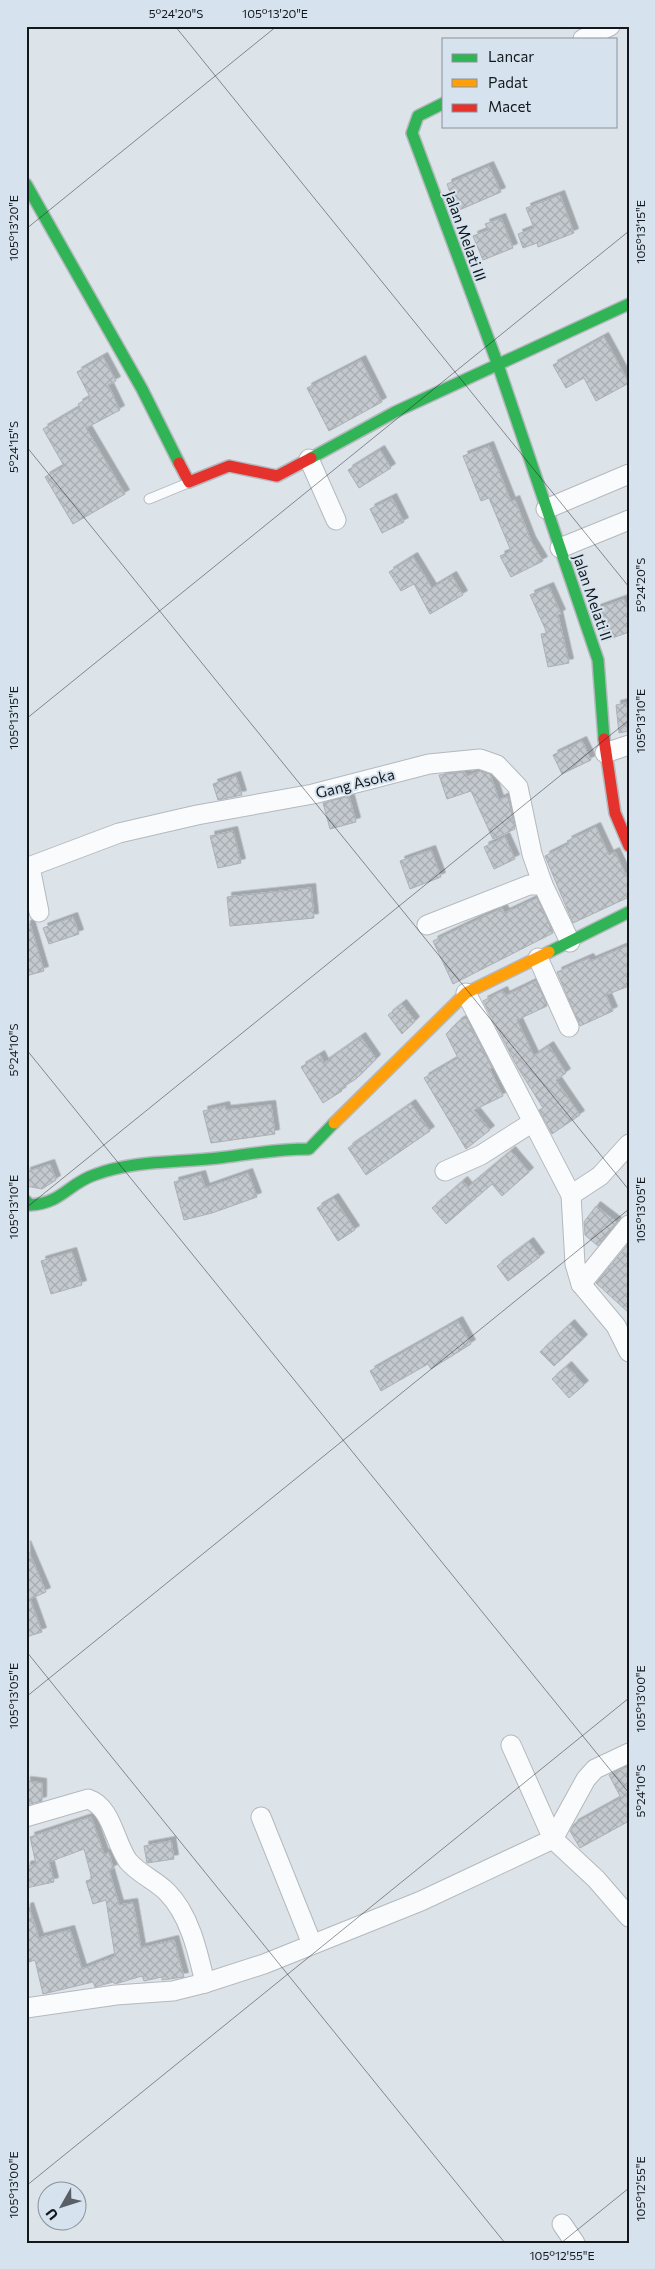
<svg xmlns="http://www.w3.org/2000/svg" width="655" height="2269" viewBox="0 0 655 2269" font-family="Commissioner,sans-serif">
	<style>
		.building { fill: url(#building-cross-hatch); stroke: #abb1b6; filter: url(#shadow) }
		.lines { fill: none; stroke-linecap: round; stroke-linejoin: round }
		.lane-casing { stroke: #b4b9be; stroke-width: 11 }
		.street-casing { stroke: #b4b9be; stroke-width: 21 }
		.fast-casing { stroke: #b4b9be; stroke-width: 14 }
		.slow-casing { stroke: #b4b9be; stroke-width: 14 }
		.jam-casing { stroke: #b4b9be; stroke-width: 14 }
		.lane { stroke: #fafbfc; stroke-width: 9 }
		.street { stroke: #fafbfc; stroke-width: 19 }
		.fast { stroke: #30b455; stroke-width: 11 }
		.slow { stroke: #ff9f0a; stroke-width: 11 }
		.jam { stroke: #e5322d; stroke-width: 11 }
		.ticks { fill: none; stroke: #13181c; stroke-width: 1; stroke-opacity: 0.45 }
		.labels { text-anchor: middle; dominant-baseline: central; stroke-width: 4; stroke-linejoin: round; paint-order: stroke }
		.street-label { font-size: 15px; fill: #13181c; stroke: #d6e3ef }
		.neatline { fill: none; stroke: #13181c; stroke-width: 2 }
		.ticks-label { font-size: 12px; text-anchor: middle; fill: #13181c }
	</style>
	<defs>
		<pattern id="building-cross-hatch" width="8" height="8" patternUnits="userSpaceOnUse" patternTransform="scale(1.25)"><rect width="8" height="8" fill="#c3c9ce"/><path d="M0 0l8 8M0 8l8-8" fill="none" stroke="#a7acb0"/></pattern>
		<filter id="shadow"><feDropShadow dx="4.5" dy="-4.5" stdDeviation="0" flood-color="#0004"/></filter>
	</defs>
	<rect width="100%" height="100%" fill="#dce3e9"/>
	<!-- building -->
	<g class="building">
		<path d="M489,166L501,192L457,211L447,184Z"/>
		<path d="M560,195L574,233L538,247L537,243L523,248L518,234L534,228L526,208Z"/>
		<path d="M501,218L513,248L483,260L473,236L488,230L485,224Z"/>
		<path d="M604,337L629,383L596,401L584,378L566,388L553,365Z"/>
		<path d="M103,357L116,381L108,385L120,410L86,428L125,494L73,524L45,477L64,466L43,429L80,407L78,404L90,397L77,372Z"/>
		<path d="M361,360L382,402L329,431L307,388Z"/>
		<path d="M489,446L511,502L515,500L531,541L543,561L511,577L500,556L511,551L489,498L481,501L463,456Z"/>
		<path d="M380,450L391,468L359,488L348,470Z"/>
		<path d="M392,498L404,522L382,533L370,509Z"/>
		<path d="M413,557L432,588L452,576L463,595L430,614L414,584L401,591L389,572Z"/>
		<path d="M549,587L561,614L558,615L569,663L548,667L541,634L547,633L530,595Z"/>
		<path d="M624,599L629,611V632L607,640L596,609Z"/>
		<path d="M629,702V731L619,733L616,705Z"/>
		<path d="M582,741L591,760L562,774L553,755Z"/>
		<path d="M481,771L490,774L499,800L508,796L515,829L493,839L471,791L447,799L439,775L465,772L467,776Z"/>
		<path d="M236,776L242,795L218,800L213,784Z"/>
		<path d="M349,796L356,822L330,829L323,803Z"/>
		<path d="M596,827L609,855L615,852L624,871L629,881V897L573,923L545,856L569,844L567,841Z"/>
		<path d="M233,831L241,863L218,868L210,836Z"/>
		<path d="M505,837L515,859L494,869L484,847Z"/>
		<path d="M431,850L441,877L410,889L400,861Z"/>
		<path d="M311,888L314,918L230,926L227,897Z"/>
		<path d="M537,898L553,933L453,984L433,941L502,908L505,913Z"/>
		<path d="M73,917L79,934L49,944L43,928Z"/>
		<path d="M30,924L44,971L26,976V925Z"/>
		<path d="M629,945V986L606,995L613,1011L580,1026L557,972L589,958L591,961Z"/>
		<path d="M536,981L547,1006L517,1020L534,1056L549,1046L566,1073L556,1080L580,1115L552,1134L539,1110L543,1108L518,1068L483,1001L503,991L505,996Z"/>
		<path d="M402,1004L415,1021L402,1034L388,1015Z"/>
		<path d="M466,1018L492,1068L490,1070L503,1096L474,1110L490,1130L466,1149L424,1078L458,1058L446,1034L458,1022Z"/>
		<path d="M361,1037L376,1059L356,1079L340,1089L342,1091L323,1103L301,1067L320,1055L324,1063Z"/>
		<path d="M411,1104L430,1131L366,1175L348,1148Z"/>
		<path d="M271,1105L275,1134L211,1143L203,1111L225,1106L226,1110Z"/>
		<path d="M511,1151L529,1172L502,1196L492,1184L446,1224L432,1208L463,1181L468,1187Z"/>
		<path d="M50,1164L56,1180L42,1189L26,1186V1172Z"/>
		<path d="M248,1173L257,1197L212,1213L184,1220L174,1182L201,1175L205,1188Z"/>
		<path d="M334,1198L355,1230L338,1241L317,1208Z"/>
		<path d="M596,1206L617,1222L598,1246L585,1235L584,1222Z"/>
		<path d="M529,1242L540,1257L508,1281L497,1266Z"/>
		<path d="M629,1243V1313L596,1283Z"/>
		<path d="M72,1252L82,1285L51,1294L41,1261Z"/>
		<path d="M458,1321L471,1344L431,1369L428,1364L381,1391L370,1371Z"/>
		<path d="M570,1324L583,1339L554,1366L540,1352Z"/>
		<path d="M567,1366L584,1385L569,1398L552,1379Z"/>
		<path d="M26,1545L46,1592L30,1599L42,1632L26,1637Z"/>
		<path d="M629,1766V1821L580,1848L570,1831L574,1824L621,1798L609,1775Z"/>
		<path d="M26,1781L42,1783V1801L26,1805Z"/>
		<path d="M91,1817L104,1854L109,1853L113,1869L109,1870L119,1905L133,1903L141,1948L174,1940L184,1977L162,1980V1977L144,1981L142,1976L115,1984L113,1982L95,1987L93,1982L43,1994L35,1960L26,1963V1908L29,1907L39,1938L70,1930L82,1969L115,1956L106,1900L93,1904L86,1881L92,1879L84,1849L49,1862L54,1882L26,1888V1866L36,1864L30,1837Z"/>
		<path d="M171,1841L174,1859L147,1863L144,1846Z"/>
	</g>
	<g class="lines">
		<defs>
			<path id="lane" d="M149,499L188,483"/>
			<g id="street">
				<path d="M583,39L610,26"/>
				<path d="M309,459L336,520"/>
				<path d="M546,509L629,474"/>
				<path d="M560,548L629,520"/>
				<path d="M605,753L629,745"/>
				<path d="M30,867L39,912"/>
				<path d="M26,868L119,833L197,815L313,794L429,764L480,759L497,765L518,787L532,854L543,885L570,942"/>
				<path d="M427,925L529,885H543"/>
				<path d="M538,958L569,1027"/>
				<path d="M466,993L571,1195L575,1264L581,1284L616,1326L629,1352"/>
				<path d="M445,1171L481,1155L533,1122"/>
				<path d="M571,1195L600,1176L629,1144"/>
				<path d="M581,1284L629,1225"/>
				<path d="M511,1745L553,1839"/>
				<path d="M26,1817L88,1799C112,1807 114,1841 128,1861C139,1874 155,1880 167,1892C190,1915 198,1953 205,1983"/>
				<path d="M261,1817L312,1944"/>
				<path d="M553,1839L586,1779L595,1769L629,1753"/>
				<path d="M26,2008L116,1995L173,1991L205,1983L264,1964L421,1901L553,1839L596,1879L629,1917"/>
				<path d="M562,2224L575,2243"/>
			</g>
			<g id="fast">
				<path d="M444,103L418,116L412,133L498,365L598,660L604,739"/>
				<path d="M26,184L142,389L179,463"/>
				<path d="M311,458L395,412L629,304"/>
				<path d="M549,952L629,912"/>
				<path d="M26,1201L30,1205C62,1203 68,1184 94,1175C134,1160 176,1163 218,1158C250,1154 276,1149 309,1149L334,1123"/>
			</g>
			<path id="slow" d="M334,1123L466,993L549,952"/>
			<g id="jam">
				<path d="M179,463L189,482L229,466L277,476L311,458"/>
				<path d="M604,739L615,813L629,846"/>
			</g>
		</defs>
		<!-- lane casing -->
		<use href="#lane" class="lane-casing"/>
		<!-- street casing -->
		<use href="#street" class="street-casing"/>
		<!-- fast casing -->
		<use href="#fast" class="fast-casing"/>
		<!-- slow casing -->
		<use href="#slow" class="slow-casing"/>
		<!-- jam casing -->
		<use href="#jam" class="jam-casing"/>
		<!-- lane -->
		<use href="#lane" class="lane"/>
		<!-- street -->
		<use href="#street" class="street"/>
		<!-- fast -->
		<use href="#fast" class="fast"/>
		<!-- slow -->
		<use href="#slow" class="slow"/>
		<!-- jam -->
		<use href="#jam" class="jam"/>
	</g>
	<!-- ticks -->
	<path class="ticks" d="M175,26L629,587M26,229L277,26M26,446L629,1190M26,719L629,231M26,1049L629,1793M26,1208L629,720M26,1651L505,2243M26,1697L629,1209M26,2186L629,1698M561,2243L629,2188"/>
	<g class="labels">
		<!-- street labels -->
		<g class="street-label">
			<text transform="translate(466 236) rotate(70)">Jalan Melati III</text>
			<text transform="translate(593 597) rotate(71)">Jalan Melati II</text>
			<text transform="translate(355 783) rotate(-14)">Gang Asoka</text>
		</g>
	</g>
	<!-- border -->
	<rect width="655" height="2269" fill="none" stroke="#d6e3ef" stroke-width="55"/>
	<!-- legend -->
	<rect x="442" y="38" width="175" height="90" fill="#d6e3ef" stroke="#88929b"/>
	<rect x="452" y="54" width="25" height="8" fill="#30b455" stroke="#88929b"/>
	<text x="488" y="62" font-size="15" fill="#13181c">Lancar</text>
	<rect x="452" y="79" width="25" height="8" fill="#ff9f0a" stroke="#88929b"/>
	<text x="488" y="88" font-size="15" fill="#13181c">Padat</text>
	<rect x="452" y="104" width="25" height="8" fill="#e5322d" stroke="#88929b"/>
	<text x="488" y="112" font-size="15" fill="#13181c">Macet</text>
	<!-- north arrow -->
	<g transform="translate(62 2206) rotate(231)"><circle r="24" fill="#d6e3ef" stroke="#88929b"/>
	<path d="M0-4L9 19L0 12L-9 19Z" fill="#595f64"/>
	<text y="-8" font-size="14" font-weight="bold" text-anchor="middle" fill="#13181c">U</text>
	</g>
	<rect x="28" y="28" width="600" height="2214" class="neatline"/>
	<g class="ticks-label">
		<text x="176" y="18">5°24'20"S</text>
		<text x="275" y="18">105°13'20"E</text>
		<text transform="translate(14 228) rotate(-90)" y="4">105°13'20"E</text>
		<text transform="translate(641 232) rotate(-90)" y="4">105°13'15"E</text>
		<text transform="translate(14 447) rotate(-90)" y="4">5°24'15"S</text>
		<text transform="translate(641 585) rotate(-90)" y="4">5°24'20"S</text>
		<text transform="translate(14 718) rotate(-90)" y="4">105°13'15"E</text>
		<text transform="translate(641 721) rotate(-90)" y="4">105°13'10"E</text>
		<text transform="translate(14 1050) rotate(-90)" y="4">5°24'10"S</text>
		<text transform="translate(14 1207) rotate(-90)" y="4">105°13'10"E</text>
		<text transform="translate(641 1210) rotate(-90)" y="4">105°13'05"E</text>
		<text transform="translate(14 1696) rotate(-90)" y="4">105°13'05"E</text>
		<text transform="translate(641 1699) rotate(-90)" y="4">105°13'00"E</text>
		<text transform="translate(641 1791) rotate(-90)" y="4">5°24'10"S</text>
		<text transform="translate(14 2185) rotate(-90)" y="4">105°13'00"E</text>
		<text transform="translate(641 2189) rotate(-90)" y="4">105°12'55"E</text>
		<text x="562" y="2260">105°12'55"E</text>
	</g>
</svg>
